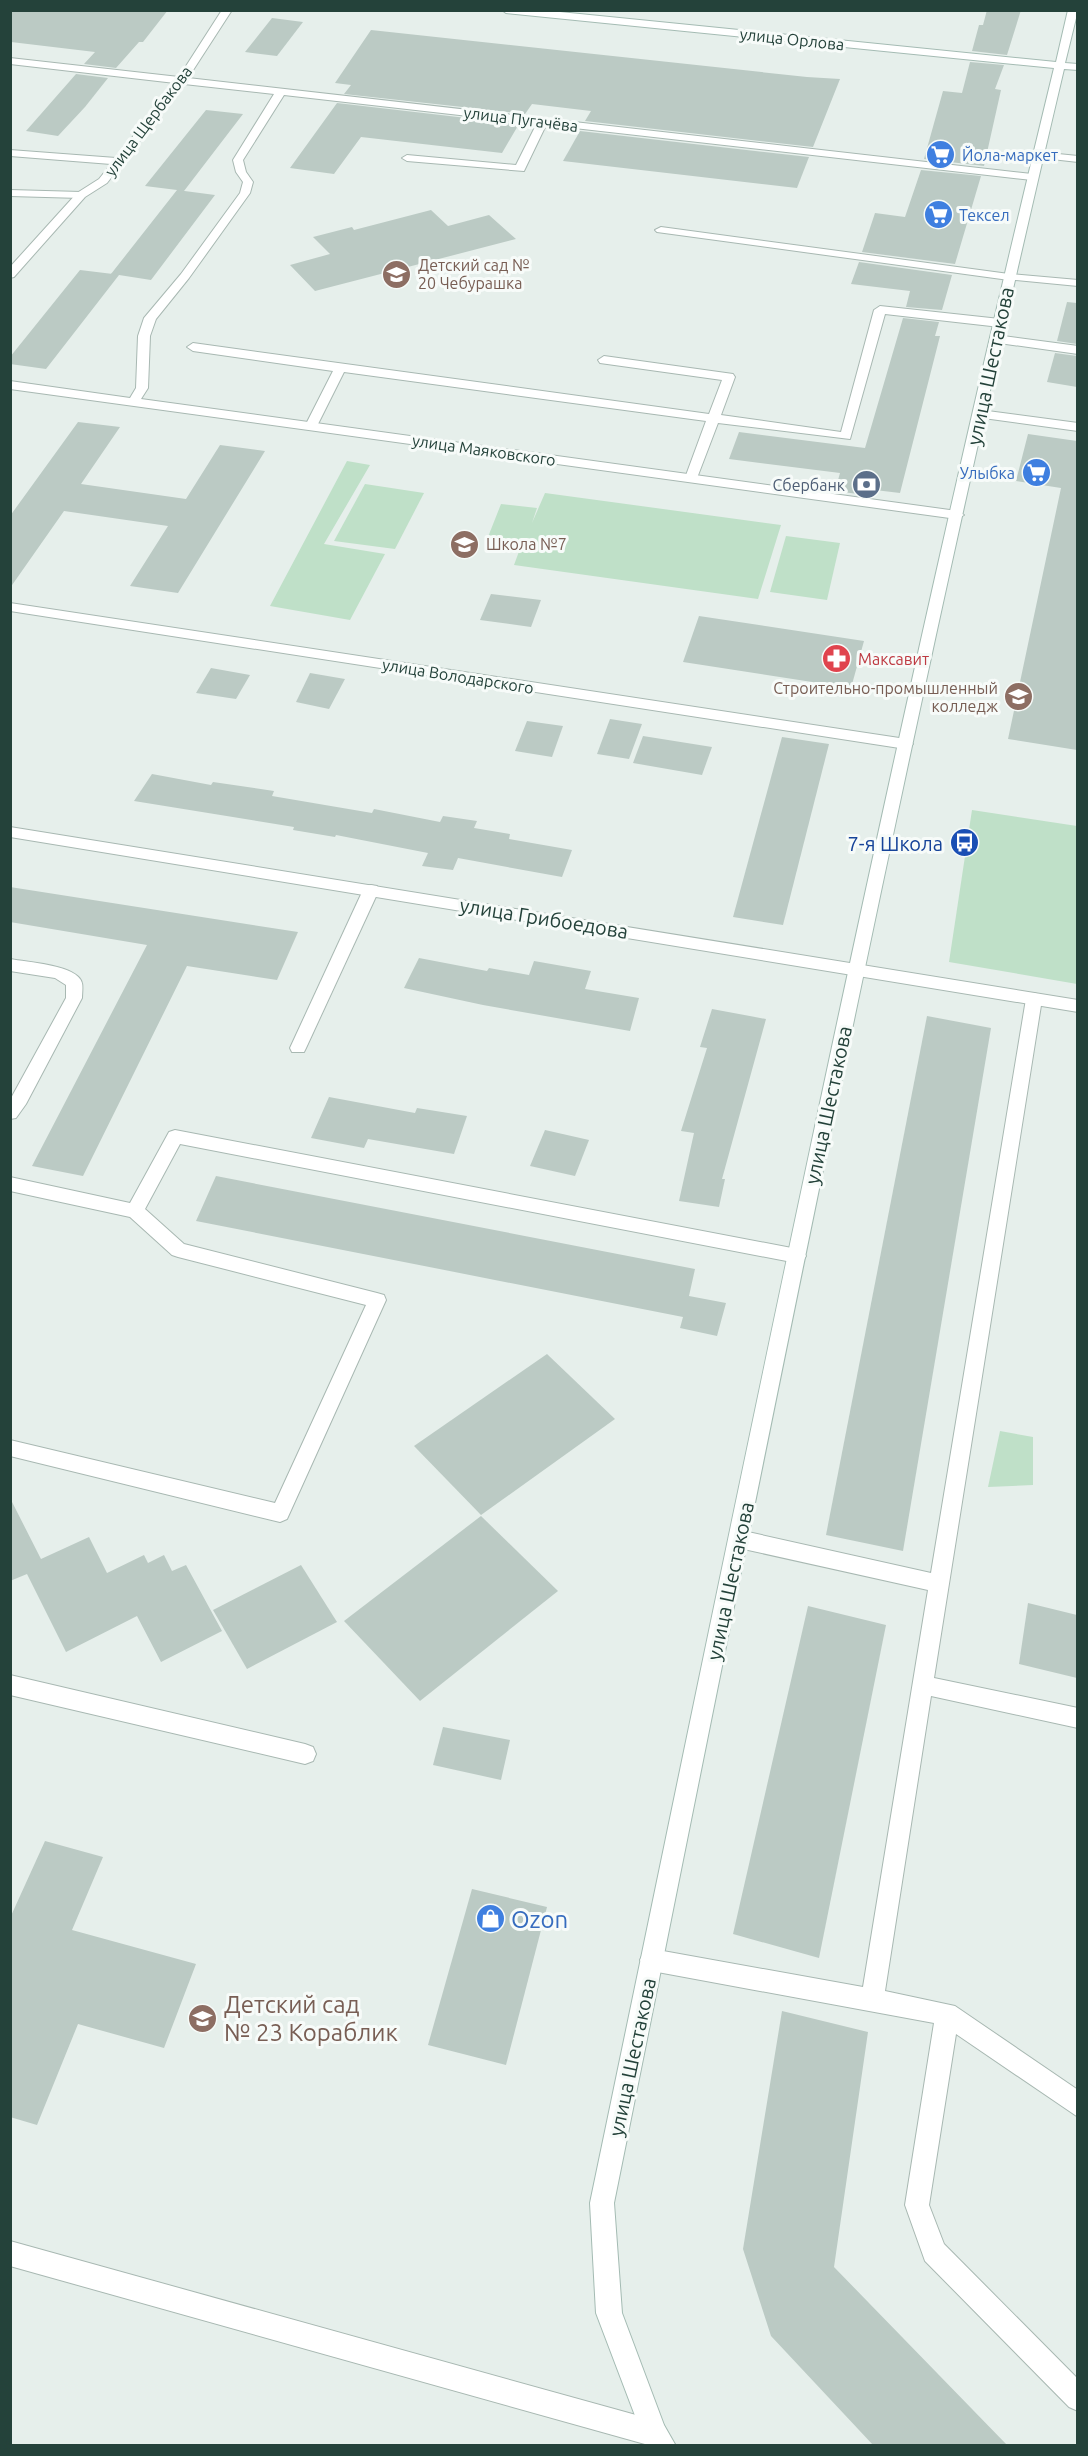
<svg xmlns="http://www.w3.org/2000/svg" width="1088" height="2456" viewBox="0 0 1088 2456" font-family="Ubuntu,sans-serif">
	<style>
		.green { fill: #bfe0c8 }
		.building { fill: #bbcac4 }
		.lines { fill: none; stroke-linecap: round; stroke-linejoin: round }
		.lane-casing { stroke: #a8b8b2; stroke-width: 2 }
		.street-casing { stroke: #a8b8b2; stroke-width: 2 }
		.secondary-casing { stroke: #a4bbb3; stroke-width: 2 }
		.lane { fill: #fff; fill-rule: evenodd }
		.street { fill: #fff; fill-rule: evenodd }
		.secondary { fill: #fff; fill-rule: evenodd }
		.labels { text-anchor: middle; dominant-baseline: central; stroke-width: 6; stroke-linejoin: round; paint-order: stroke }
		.far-street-label { font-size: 16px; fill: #24423a; stroke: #f7fbf9 }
		.far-shop-label { font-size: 16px; fill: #366cbe; stroke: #f7fbf9; text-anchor: start }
		.far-education-label { font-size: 16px; fill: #785e54; stroke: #f7fbf9; text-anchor: start }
		.far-service-label { font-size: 16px; fill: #4e5e75; stroke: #f7fbf9; text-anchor: end }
		.far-health-label { font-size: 16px; fill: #be3a42; stroke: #f7fbf9; text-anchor: start }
		.street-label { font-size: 20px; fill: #24423a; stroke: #f7fbf9 }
		.transit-label { font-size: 20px; fill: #164399; stroke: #f7fbf9; text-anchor: end }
		.near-shop-label { font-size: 24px; fill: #366cbe; stroke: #f7fbf9; text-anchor: start }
		.near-education-label { font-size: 24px; fill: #785e54; stroke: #f7fbf9; text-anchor: start }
	</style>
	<rect width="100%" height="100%" fill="#e6efeb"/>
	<!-- green -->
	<g class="green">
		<path d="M347,461L370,465L324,544L385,554L350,620L270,606Z"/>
		<path d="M365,484L424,493L395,549L334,541Z"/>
		<path d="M545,493L781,525L758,599L514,565L521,546L486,542L501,504L537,508L532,523Z"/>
		<path d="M786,536L840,543L827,600L770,592Z"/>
		<path d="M972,810L1077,826V984L949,962Z"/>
		<path d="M1000,1431L1033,1437V1485L988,1487Z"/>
	</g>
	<!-- building -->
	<g class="building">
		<path d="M11,10H168L143,42H139L116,68L84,64L95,52L11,42Z"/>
		<path d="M987,10H1021L1007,55L972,51L979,25H983Z"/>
		<path d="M272,18L303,22L277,56L245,52Z"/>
		<path d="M371,30L807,77L840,79L813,147L585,121L591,111L532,104L525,114L344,94L351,85L335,83Z"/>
		<path d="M970,62L1004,65L995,89L1001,90L984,166L924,159L943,91L962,93Z"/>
		<path d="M76,74L108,78L85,107L58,136L26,131Z"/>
		<path d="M337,103L519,124L502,153L361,137L334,174L290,168Z"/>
		<path d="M206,110L243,114L184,191L177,190L215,195L151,280L119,275L46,369L10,364V357L80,270L113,274H111L177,190L145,186Z"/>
		<path d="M580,131L809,157L797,188L563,161Z"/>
		<path d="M921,170L981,176L955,264L862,252L875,213L905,217Z"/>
		<path d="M431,210L448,226L489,215L516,239L315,291L290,265L330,254L313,237L352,227L354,230Z"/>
		<path d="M859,262L952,275L942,310L906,307L910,291L851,284Z"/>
		<path d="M1067,302L1077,303V344L1057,341Z"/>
		<path d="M903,318L939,322L935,336H940L900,493L875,490L873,496L835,491L840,473L729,459L739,432L865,448Z"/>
		<path d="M1055,353L1077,356V387L1047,382Z"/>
		<path d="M78,422L120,427L81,484L186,499L220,445L265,451L178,593L130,586L168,526L64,511L10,588V516Z"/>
		<path d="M1028,434L1077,441V750L1008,739L1061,488L1016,481Z"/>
		<path d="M491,594L541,600L531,627L480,620Z"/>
		<path d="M699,616L864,641L851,688L683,662Z"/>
		<path d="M211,668L250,675L236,699L196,693Z"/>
		<path d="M310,673L345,679L329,709L296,702Z"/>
		<path d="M610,719L642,724L629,759L597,754Z"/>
		<path d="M527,721L563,726L552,757L515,751Z"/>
		<path d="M643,736L712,747L702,775L633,763Z"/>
		<path d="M782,737L829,744L783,925L733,917Z"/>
		<path d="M152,774L211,785L213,782L274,791L272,796L372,813L374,809L440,822L443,816L477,821L474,828L510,834L509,839L572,850L562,877L458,858L453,870L422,866L428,853L336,835L335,837L293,830L294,827L134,801Z"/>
		<path d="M10,887L298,932L277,980L187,966L83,1176L32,1166L147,945L10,922Z"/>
		<path d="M419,958L487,971L489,968L529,975L534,961L591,971L585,989L639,998L630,1031L483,1005L404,988Z"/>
		<path d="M712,1009L766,1019L722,1179H725L719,1207L679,1201L694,1133L681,1131L707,1048L700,1047Z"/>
		<path d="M927,1016L991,1028L903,1551L826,1535Z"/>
		<path d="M329,1097L415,1113L417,1108L467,1116L454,1154L368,1139L364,1148L311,1138Z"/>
		<path d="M545,1130L589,1140L575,1176L530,1166Z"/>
		<path d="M216,1176L695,1269L689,1296L726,1303L717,1336L680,1328L683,1317L196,1221Z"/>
		<path d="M547,1354L615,1419L481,1515L414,1446Z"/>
		<path d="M10,1498L41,1559L89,1537L107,1573L144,1555L148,1563L164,1555L172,1571L186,1565L222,1631L161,1662L137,1616L66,1652L27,1574L10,1581Z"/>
		<path d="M481,1516L558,1591L420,1701L344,1621Z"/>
		<path d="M301,1565L337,1622L247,1669L213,1610Z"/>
		<path d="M1028,1603L1077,1615V1678L1019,1664Z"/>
		<path d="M808,1606L886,1625L819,1958L733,1934Z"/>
		<path d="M443,1727L510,1740L501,1780L433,1765Z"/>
		<path d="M45,1841L103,1857L72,1930L196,1964L164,2048L78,2024L37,2125L10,2117V1918Z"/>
		<path d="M472,1889L547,1907L506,2065L428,2045Z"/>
		<path d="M782,2011L868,2032L834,2267L1007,2445H873L771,2336L743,2249Z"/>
	</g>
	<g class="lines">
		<defs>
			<g id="lane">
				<path d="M543,118L548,121L524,171L407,161L402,158L407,155L516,165L538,121Z"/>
				<path d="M1038,152L1078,156V162L1034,157V153Z"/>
				<path d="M10,190L81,192L86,195L81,198L10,196Z"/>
				<path d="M661,227L1009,274L1015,277L1009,280L657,232L655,230Z"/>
				<path d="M880,306L1000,319L1006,323L1000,327L885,314L850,439L718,423L697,478L691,482L685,478L706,421L344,372L317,426L311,430L305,426L333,371L193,351L187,347L193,343L709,414L722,380L600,363L598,360L604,356L733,374L735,377L721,415L841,432L874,310Z"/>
				<path d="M996,335L1078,346V354L992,342V336Z"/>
				<path d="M980,410L1078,423V431L976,417L974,414Z"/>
				<path d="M371,885L377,886L379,890L306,1048L304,1052H292L290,1048L363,890L365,886Z"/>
				<path d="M10,959C26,962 78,965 82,983C83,987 82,994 82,998L26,1104L16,1118L10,1119V1100L66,998V985L55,978L10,971Z"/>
				<path d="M1034,993L1040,995L1042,999L934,1678L1078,1708V1728L931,1696L885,1991L955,2006L1078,2090V2117L956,2034L929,2205L944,2244L1078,2379V2411L1069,2407L925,2261L905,2205L934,2023L652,1971L644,1968L640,1960L644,1952L652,1949L863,1987L928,1590L739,1548L732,1545L729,1539L732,1533L739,1530L931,1573L1026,999L1028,995Z"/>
				<path d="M175,1130L797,1249L803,1251L806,1256L803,1261L797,1263L180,1144L145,1209L184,1244L377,1293L384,1295L386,1300L287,1519L280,1522L10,1456V1440L275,1503L366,1305L178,1257L172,1255L130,1217L10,1191V1177L130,1203L169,1132Z"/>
				<path d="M10,1675L305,1744L313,1747L316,1754L313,1761L305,1764L10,1695Z"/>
				<path d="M10,2241L654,2420L663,2424L667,2433L663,2442L652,2446L10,2266Z"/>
			</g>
			<g id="street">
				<path d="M222,10H232L188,78L1032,174L1037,177L1032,180L284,95L243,160L246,172L253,182L250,193L189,278L156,319L150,336L148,388L141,399L957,511L964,515L957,519L10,389V381L130,398L136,388L138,336L144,318L181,274L240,193L243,182L236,172L233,160L274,94L184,84L107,183L85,197L14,277L10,278V267L77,193L99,179L111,164L10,156V150L116,158L175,83L10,64V58L179,77Z"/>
				<path d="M1009,274L1078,280V286L1005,279V275Z"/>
				<path d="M10,603L906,739L913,744L906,749L10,611Z"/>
				<path d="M10,827L1078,1000V1012L10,837Z"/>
			</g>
			<path id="secondary" d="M502,10H540L1056,62L1068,10H1078L1065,63L1078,64V70L1064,69C897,776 758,1490 614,2203L622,2313L664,2425L676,2446H647L645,2442L596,2313L590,2203C739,1490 882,776 1054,68L506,13Z"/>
		</defs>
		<!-- lane casing -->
		<use href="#lane" class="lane-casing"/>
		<!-- street casing -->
		<use href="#street" class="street-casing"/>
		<!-- secondary casing -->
		<use href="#secondary" class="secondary-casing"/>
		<!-- lane -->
		<use href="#lane" class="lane"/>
		<!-- street -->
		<use href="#street" class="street"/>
		<!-- secondary -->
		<use href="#secondary" class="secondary"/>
	</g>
	<!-- icons -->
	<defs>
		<symbol id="supermarket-disc" viewBox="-11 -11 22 22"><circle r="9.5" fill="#3f7fe0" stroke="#f7fbf9"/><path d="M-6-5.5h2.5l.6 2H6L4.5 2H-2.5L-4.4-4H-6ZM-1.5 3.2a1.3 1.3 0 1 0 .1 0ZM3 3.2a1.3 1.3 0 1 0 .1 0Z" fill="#fff"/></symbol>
		<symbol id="school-disc" viewBox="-11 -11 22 22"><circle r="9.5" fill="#8d6e63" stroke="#f7fbf9"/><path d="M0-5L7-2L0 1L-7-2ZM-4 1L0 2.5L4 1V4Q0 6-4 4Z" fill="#fff"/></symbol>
		<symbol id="bank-disc" viewBox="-11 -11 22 22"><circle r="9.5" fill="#5c6f8a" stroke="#f7fbf9"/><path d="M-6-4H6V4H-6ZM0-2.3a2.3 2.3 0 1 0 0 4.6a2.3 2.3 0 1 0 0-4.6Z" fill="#fff"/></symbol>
		<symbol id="pharmacy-disc" viewBox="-11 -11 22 22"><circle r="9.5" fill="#e0444e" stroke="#f7fbf9"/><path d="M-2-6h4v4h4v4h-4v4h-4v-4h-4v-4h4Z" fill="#fff"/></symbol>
		<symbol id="university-disc" viewBox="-11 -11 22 22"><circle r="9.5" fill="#8d6e63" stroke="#f7fbf9"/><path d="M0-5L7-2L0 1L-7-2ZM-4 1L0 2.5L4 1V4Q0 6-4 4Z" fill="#fff"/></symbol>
		<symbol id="bus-disc" viewBox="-11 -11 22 22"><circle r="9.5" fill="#1a4fb4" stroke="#f7fbf9"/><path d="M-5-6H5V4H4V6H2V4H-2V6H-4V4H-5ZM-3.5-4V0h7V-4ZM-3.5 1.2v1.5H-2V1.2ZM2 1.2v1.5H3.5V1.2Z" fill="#fff"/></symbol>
		<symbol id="shop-disc" viewBox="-11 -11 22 22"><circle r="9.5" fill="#3f7fe0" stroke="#f7fbf9"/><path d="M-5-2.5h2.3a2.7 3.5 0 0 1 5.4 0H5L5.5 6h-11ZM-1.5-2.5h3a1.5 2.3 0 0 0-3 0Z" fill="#fff"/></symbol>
	</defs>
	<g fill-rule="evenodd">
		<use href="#supermarket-disc" x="924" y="138" width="33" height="33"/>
		<use href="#supermarket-disc" x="922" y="198" width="33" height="33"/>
		<use href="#school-disc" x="380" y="258" width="33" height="33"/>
		<use href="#supermarket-disc" x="1020" y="456" width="33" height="33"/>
		<use href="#bank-disc" x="850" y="468" width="33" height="33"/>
		<use href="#school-disc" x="448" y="528" width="33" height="33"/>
		<use href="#pharmacy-disc" x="820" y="642" width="33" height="33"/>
		<use href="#university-disc" x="1002" y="680" width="33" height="33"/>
		<use href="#bus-disc" x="948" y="826" width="33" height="33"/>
		<use href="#shop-disc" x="474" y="1902" width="33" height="33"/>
		<use href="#school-disc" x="186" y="2002" width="33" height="33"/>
	</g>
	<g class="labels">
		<!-- far-street labels -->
		<g class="far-street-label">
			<text transform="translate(792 39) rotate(6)">улица Орлова</text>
			<text transform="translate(521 119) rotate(7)">улица Пугачёва</text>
			<text transform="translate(148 121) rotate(-53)">улица Щербакова</text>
			<text transform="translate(484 450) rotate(8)">улица Маяковского</text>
			<text transform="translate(458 676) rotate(9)">улица Володарского</text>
		</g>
		<!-- far-shop labels -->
		<g class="far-shop-label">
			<text x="962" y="155">Йола-маркет</text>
			<text x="959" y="215">Тексел</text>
			<text x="1015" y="473" text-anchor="end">Улыбка</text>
		</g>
		<!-- far-education labels -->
		<g class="far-education-label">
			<text x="418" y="265">Детский сад №<tspan x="418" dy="18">20 Чебурашка</tspan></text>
			<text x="486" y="544">Школа №7</text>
			<text x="998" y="688" text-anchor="end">Строительно-промышленный<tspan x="998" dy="18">колледж</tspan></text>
		</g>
		<!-- far-service labels -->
		<g class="far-service-label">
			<text x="845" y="485">Сбербанк</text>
		</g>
		<!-- far-health labels -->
		<g class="far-health-label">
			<text x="858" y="659">Максавит</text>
		</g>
		<!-- street labels -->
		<g class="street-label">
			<text transform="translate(990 366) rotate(-78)">улица Шестакова</text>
			<text transform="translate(544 918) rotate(9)">улица Грибоедова</text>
			<text transform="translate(828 1105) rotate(-78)">улица Шестакова</text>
			<text transform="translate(730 1581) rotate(-78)">улица Шестакова</text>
			<text transform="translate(632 2057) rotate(-78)">улица Шестакова</text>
		</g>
		<!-- transit labels -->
		<g class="transit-label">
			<text x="943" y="843">7-я Школа</text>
		</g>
		<!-- near-shop labels -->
		<g class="near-shop-label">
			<text x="511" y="1919">Ozon</text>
		</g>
		<!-- near-education labels -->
		<g class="near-education-label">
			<text x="224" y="2004">Детский сад<tspan x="224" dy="28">№ 23 Кораблик</tspan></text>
		</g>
	</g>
	<!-- border -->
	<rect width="1088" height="2456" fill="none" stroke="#24423a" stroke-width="24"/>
</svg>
